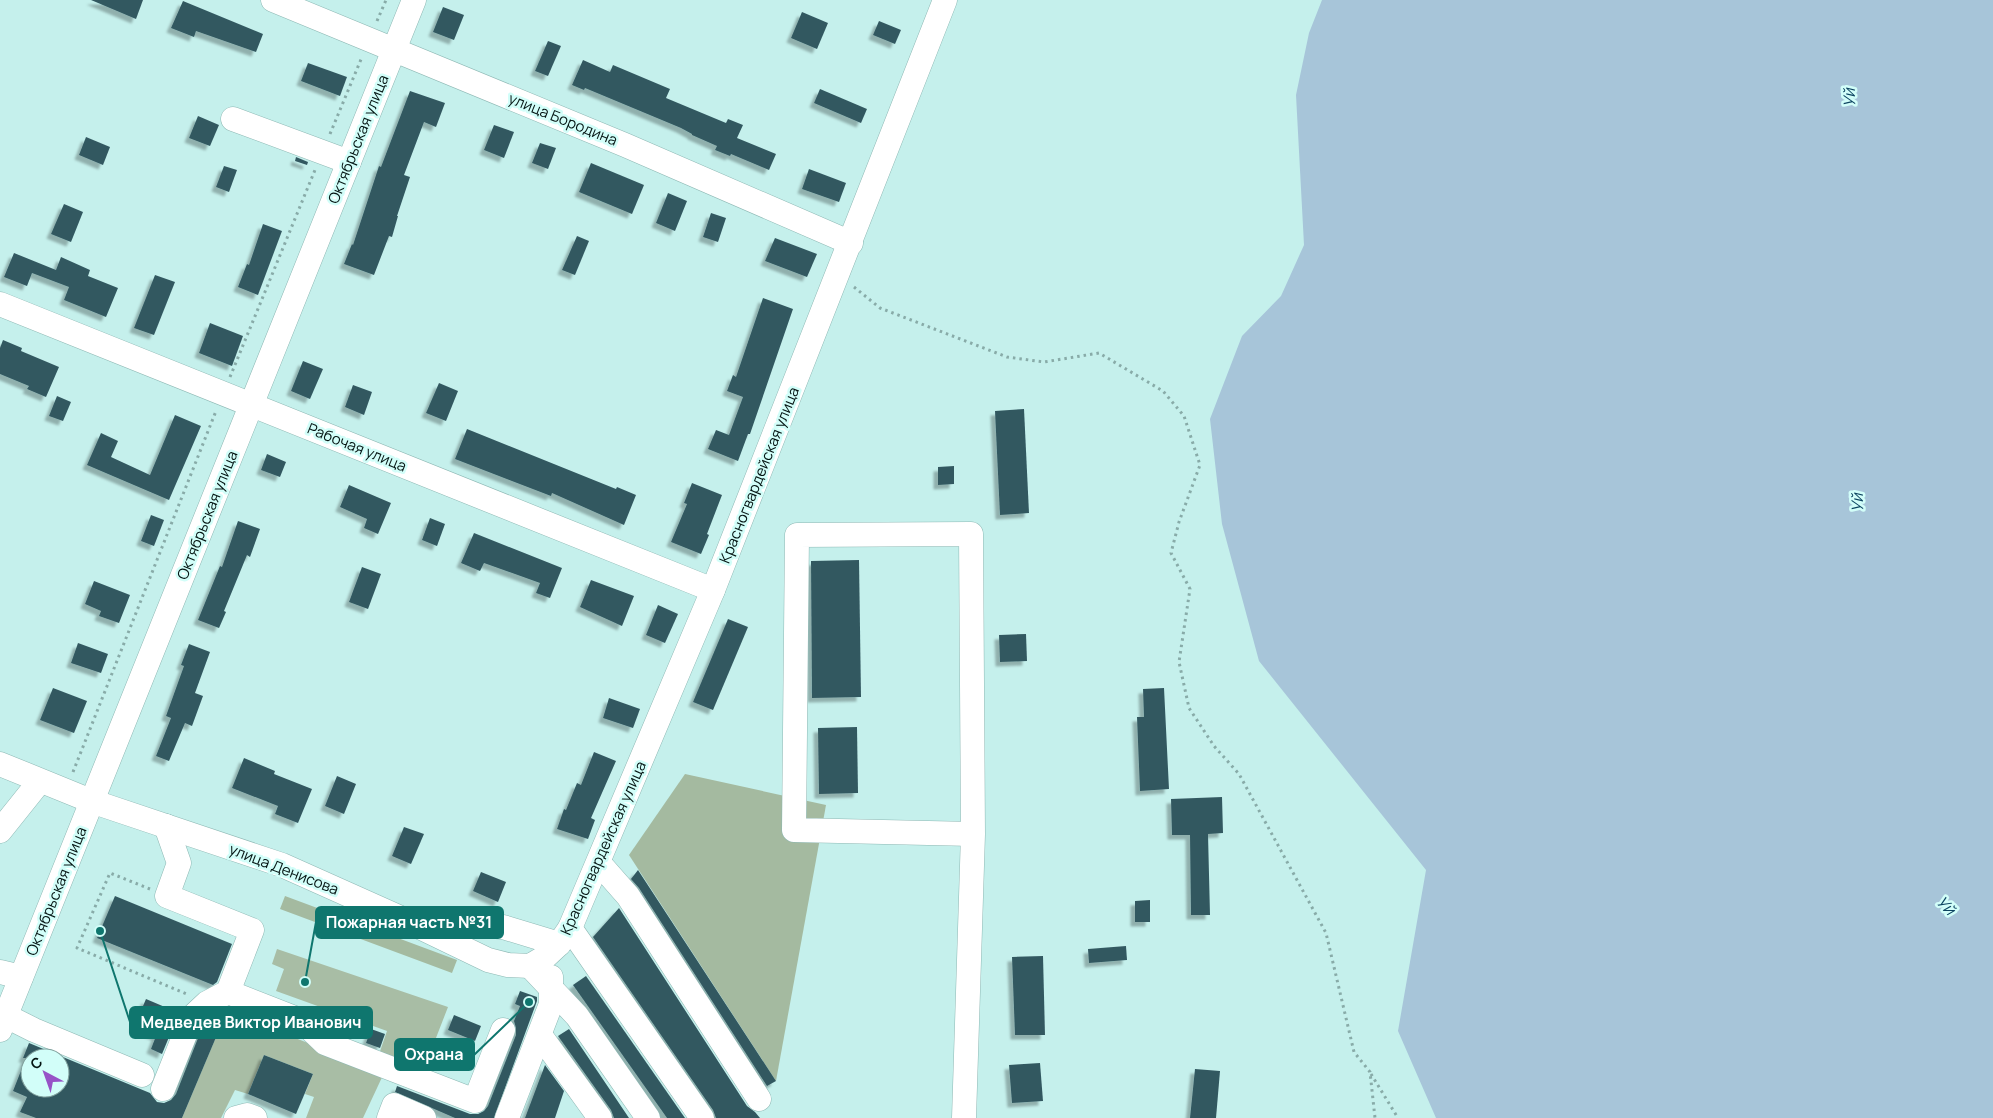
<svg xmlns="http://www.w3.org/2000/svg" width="1993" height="1118" viewBox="0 0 1993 1118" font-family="Manrope,sans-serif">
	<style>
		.green { fill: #a8bda5 }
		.forest { fill: #a4baa0 }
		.water { fill: #a7c5d9 }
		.building { fill: #335961; fill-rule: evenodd; filter: url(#shadow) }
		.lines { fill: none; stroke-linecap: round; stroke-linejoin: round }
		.minor-casing { stroke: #8eb8b4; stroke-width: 25 }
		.path { stroke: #88aba8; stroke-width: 3; stroke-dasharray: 2.5 4; stroke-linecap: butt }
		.minor { stroke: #fff; stroke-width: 24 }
		.labels { text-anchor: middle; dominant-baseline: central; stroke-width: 5; stroke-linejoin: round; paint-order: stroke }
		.street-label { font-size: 15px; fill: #041412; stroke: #d2fef9 }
		.water-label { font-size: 16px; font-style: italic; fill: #0b4360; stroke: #d2fef9 }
		.leader { fill: none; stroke: #0f766e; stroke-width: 2 }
		.callout-dot { fill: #0f766e; stroke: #d2fef9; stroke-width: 2 }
		.callout { fill: #0f766e; stroke: #0f766e; stroke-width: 2 }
		.callout-label { font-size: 16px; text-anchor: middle; font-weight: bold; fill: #fff }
	</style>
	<defs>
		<filter id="shadow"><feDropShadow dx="-4.5" dy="4.5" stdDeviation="1" flood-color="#0004"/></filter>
	</defs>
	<rect width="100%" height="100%" fill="#c5f0ec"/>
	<!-- green -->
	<g class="green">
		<path d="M277,949L448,1007L422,1074L377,1060L387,1031L276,991L284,969L272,964Z"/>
		<path d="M227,1011L384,1073L363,1118H306L314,1097L305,1094L313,1074L264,1055L248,1094L235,1090L221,1118H182Z"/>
	</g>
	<!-- forest -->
	<g class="forest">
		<path d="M685,774L826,805L776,1081L629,855Z"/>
		<path d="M285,896L457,960L452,973L280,909Z"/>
	</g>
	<!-- water -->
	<path class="water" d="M1322,0H1993V1118H1436L1398,1031L1426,870L1259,661L1222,524L1210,419L1242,336L1281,296L1304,245L1296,95L1309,33Z"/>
	<!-- building -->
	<g class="building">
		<path d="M91,0H143L136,19Z"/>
		<path d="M183,1L263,34L256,52L196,31L194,37L171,28Z"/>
		<path d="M443,7L464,15L454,40L433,32Z"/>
		<path d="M802,12L828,23L817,49L791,38Z"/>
		<path d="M879,21L901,30L895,44L873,35Z"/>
		<path d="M548,41L561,46L548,76L535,71Z"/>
		<path d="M583,60L610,72L613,65L670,89L666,98L726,123L728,119L743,125L737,138L776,154L769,170L731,154L730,156L715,150L717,146L692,135V134L681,128L585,88L584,90L572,85Z"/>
		<path d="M308,63L347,77L340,96L301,81Z"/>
		<path d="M820,89L867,109L861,123L814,103Z"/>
		<path d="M410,91L445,103L436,127L424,122L404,175L410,177L397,216H398L392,237L389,236L374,275L344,264L352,244L353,245L379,166L381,167Z"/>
		<path d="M198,116L219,125L210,146L189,138Z"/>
		<path d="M494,125L514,132L504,158L484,150Z"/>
		<path d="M86,137L110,147L103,165L79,155Z"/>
		<path d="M540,143L556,148L548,169L532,163Z"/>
		<path d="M296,157L308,162L307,165L295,161Z"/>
		<path d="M591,163L644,185L632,214L579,192Z"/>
		<path d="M224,166L237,170L229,192L216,187Z"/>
		<path d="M809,169L846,183L839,202L802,189Z"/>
		<path d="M668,193L687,201L675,231L656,223Z"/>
		<path d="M64,204L83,212L71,242L51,234Z"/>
		<path d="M711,213L726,218L718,242L703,237Z"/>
		<path d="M263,224L282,231L258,295L238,287L247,264L249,265Z"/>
		<path d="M577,236L589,241L575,275L562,270Z"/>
		<path d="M775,238L817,254L807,277L765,261Z"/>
		<path d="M14,253L56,270L61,257L90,270L88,276L118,288L106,317L64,300L69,287L32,273L27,286L4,277Z"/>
		<path d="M155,275L175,282L154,335L134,328Z"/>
		<path d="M763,298L793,309L750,434H748L738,461L708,449L716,430L729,435L743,397L727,391L733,375L736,377Z"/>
		<path d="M210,323L243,336L232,366L199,353Z"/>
		<path d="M3,340L22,348L21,351L59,367L46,397L27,389L29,386L0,374V348Z"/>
		<path d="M303,361L323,369L310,399L291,391Z"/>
		<path d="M439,383L458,391L446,421L426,413Z"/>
		<path d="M353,385L372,392L364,415L345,407Z"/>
		<path d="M57,396L71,402L63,421L49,416Z"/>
		<path d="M1024,409L1029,513L1000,515L995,411Z"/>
		<path d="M175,415L201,426L169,500L87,465L101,433L118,441L111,457L150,475Z"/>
		<path d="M467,429L616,489L617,487L636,495L624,525L552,493L551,496L455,459Z"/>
		<path d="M267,454L286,462L280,477L261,470Z"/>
		<path d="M954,466V484L938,485V467Z"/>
		<path d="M692,483L722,495L707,534L709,535L701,554L671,542L687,504L684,503Z"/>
		<path d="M349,485L391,503L378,534L364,528L367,519L340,507Z"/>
		<path d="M151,515L164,520L154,546L141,541Z"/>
		<path d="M430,518L445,524L437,546L422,540Z"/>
		<path d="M238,521L260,529L250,557L247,555L224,611L226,612L219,628L198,620L220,566L222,567Z"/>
		<path d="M474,533L562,568L550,598L536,593L540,583L484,563L480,571L461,563Z"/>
		<path d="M859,560L861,697L812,698L811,561Z"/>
		<path d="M362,567L381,574L368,609L349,602Z"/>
		<path d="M591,580L634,596L622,626L580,607Z"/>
		<path d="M94,581L130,595L119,623L99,616L101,611L85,604Z"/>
		<path d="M658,605L678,614L665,643L646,635Z"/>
		<path d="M728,619L748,627L713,710L693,702Z"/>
		<path d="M1026,634L1027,661L1000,662L999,635Z"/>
		<path d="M78,643L108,654L101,673L71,663Z"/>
		<path d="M189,644L210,652L195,693L203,696L192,726L185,723L169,761L156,756L171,718L166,716L184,666L181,665Z"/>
		<path d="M53,688L87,701L74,733L40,720Z"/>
		<path d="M1164,688L1169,789L1140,791L1137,717H1144L1143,689Z"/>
		<path d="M609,698L640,709L633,728L603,718Z"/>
		<path d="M857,727L858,793L819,794L818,728Z"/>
		<path d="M594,752L616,761L591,818L595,820L588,839L557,829L564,809L566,810L577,783L581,785Z"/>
		<path d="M244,758L275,771L274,774L312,789L298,823L275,814L278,806L232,788Z"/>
		<path d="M337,776L356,784L344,814L325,806Z"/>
		<path d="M1222,797L1223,833L1208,834L1210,915H1191L1190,835H1172L1171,799Z"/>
		<path d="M404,827L424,834L411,864L392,856Z"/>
		<path d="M638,870L776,1081L767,1086L639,888L631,879Z"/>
		<path d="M481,872L506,882L498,902L473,891Z"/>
		<path d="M115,896L232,944L217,982L213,985L97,938Z"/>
		<path d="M1150,900V922H1135V901Z"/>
		<path d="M619,908L747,1106L755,1112L760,1118H716L713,1110L593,937Z"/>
		<path d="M1126,946L1127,960L1089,963L1088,949Z"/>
		<path d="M1043,956L1045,1035H1015L1012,957Z"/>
		<path d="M586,976L685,1118H667L573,985Z"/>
		<path d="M520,991L537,997V1001L494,1118H455L395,1092L397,1086L470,1114H478L484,1111L488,1106L516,1035V1028L514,1021L520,1006L515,1004Z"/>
		<path d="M146,999L179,1013L162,1054L151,1049L156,1036L134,1027Z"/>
		<path d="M454,1015L481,1026L475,1041L448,1030Z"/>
		<path d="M202,1028L217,1035L182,1118H36L20,1112L27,1097L13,1091L26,1058H23L29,1043L150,1093L157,1102L164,1103L171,1100L176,1094ZM30,1058H60V1088H30Z"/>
		<path d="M371,1029L385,1034L380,1048L366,1043Z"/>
		<path d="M569,1029L629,1118H614L611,1110L558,1036Z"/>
		<path d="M264,1055L313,1074L296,1114L248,1094Z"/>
		<path d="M1040,1063L1043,1101L1012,1103L1009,1065Z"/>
		<path d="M545,1065L564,1091L555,1118H525Z"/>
		<path d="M1195,1069L1220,1071L1216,1118H1190Z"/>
	</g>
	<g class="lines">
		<defs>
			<g id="minor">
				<path d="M273,0L625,145L851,243"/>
				<path d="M233,119L349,162"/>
				<path d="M0,304L713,590"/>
				<path d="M0,764L91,801L282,865L405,920L488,960L508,965L530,966L545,957L559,944L570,928L713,590L945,0"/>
				<path d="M0,831L40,781"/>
				<path d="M599,863L628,896L759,1099"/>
				<path d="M419,921L503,927L559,944"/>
				<path d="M570,928L702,1118"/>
				<path d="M530,966L577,1016L648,1118"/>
				<path d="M0,972L21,977"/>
				<path d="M228,992L302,1021L325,1043L475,1101L503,1030"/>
				<path d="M6,1016L34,1030L142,1075"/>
				<path d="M0,1030L414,0"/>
				<path d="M540,1035L600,1118"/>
				<path d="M163,1089L192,1017L207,1003L228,992L252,930L167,896L179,863L166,826"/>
				<path d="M236,1118L247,1115L255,1118"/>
				<path d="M389,1118L394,1105L424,1118"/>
				<path d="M507,1118L551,1004V977"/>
				<path d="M964,1118L973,834L971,534L797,535L794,830L973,834"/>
			</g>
		</defs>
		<!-- minor casing -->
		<use href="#minor" class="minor-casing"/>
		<!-- path -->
		<g class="path">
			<path d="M377,21L386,0"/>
			<path d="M330,134L362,57"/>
			<path d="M854,287L880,308L1007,357L1044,362L1099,353L1163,391L1184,416L1200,465L1179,522L1171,553L1190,589L1179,662L1189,708L1214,746L1239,774L1326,933L1354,1052L1370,1072L1375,1118"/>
			<path d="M230,377L315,170"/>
			<path d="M73,772L216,411"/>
			<path d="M150,889L110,873L77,948L189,995"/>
			<path d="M1371,1074L1398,1118"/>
		</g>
		<!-- minor -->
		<use href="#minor" class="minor"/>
	</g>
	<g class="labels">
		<!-- street labels -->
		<g class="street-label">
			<text transform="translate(563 119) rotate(22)">улица Бородина</text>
			<text transform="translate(358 139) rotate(-68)">Октябрьская улица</text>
			<text transform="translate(357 447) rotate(22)">Рабочая улица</text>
			<text transform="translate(759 475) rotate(-68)">Красногвардейская улица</text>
			<text transform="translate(207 515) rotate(-68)">Октябрьская улица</text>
			<text transform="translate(603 848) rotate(-66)">Красногвардейская улица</text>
			<text transform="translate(284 869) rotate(21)">улица Денисова</text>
			<text transform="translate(56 891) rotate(-68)">Октябрьская улица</text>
		</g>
		<!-- water labels -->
		<g class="water-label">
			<text transform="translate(1849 98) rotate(-91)">Уй</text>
			<text transform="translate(1857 503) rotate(-91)">Уй</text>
			<text transform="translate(1946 905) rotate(46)">Уй</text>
		</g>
	</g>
	<!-- callouts -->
	<path class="leader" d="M305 982L316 922M100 931L130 1022M529 1002L474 1055"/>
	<g class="callout-dot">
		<circle cx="305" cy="982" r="5"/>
		<circle cx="100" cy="931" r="5"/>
		<circle cx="529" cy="1002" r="5"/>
	</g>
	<g class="callout">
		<rect x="316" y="907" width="187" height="31" rx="5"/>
		<rect x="130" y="1007" width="242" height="31" rx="5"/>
		<rect x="395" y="1039" width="79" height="31" rx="5"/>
	</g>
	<g class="callout-label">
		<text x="409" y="928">Пожарная часть №31</text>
		<text x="251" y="1028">Медведев Виктор Иванович</text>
		<text x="434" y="1060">Охрана</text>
	</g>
	<!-- north arrow -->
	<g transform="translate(45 1073) rotate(319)"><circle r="24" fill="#d2fef9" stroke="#80a09d"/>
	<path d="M0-4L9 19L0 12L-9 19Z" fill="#9752c7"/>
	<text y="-8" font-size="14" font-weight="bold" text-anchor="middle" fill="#041412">С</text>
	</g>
</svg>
